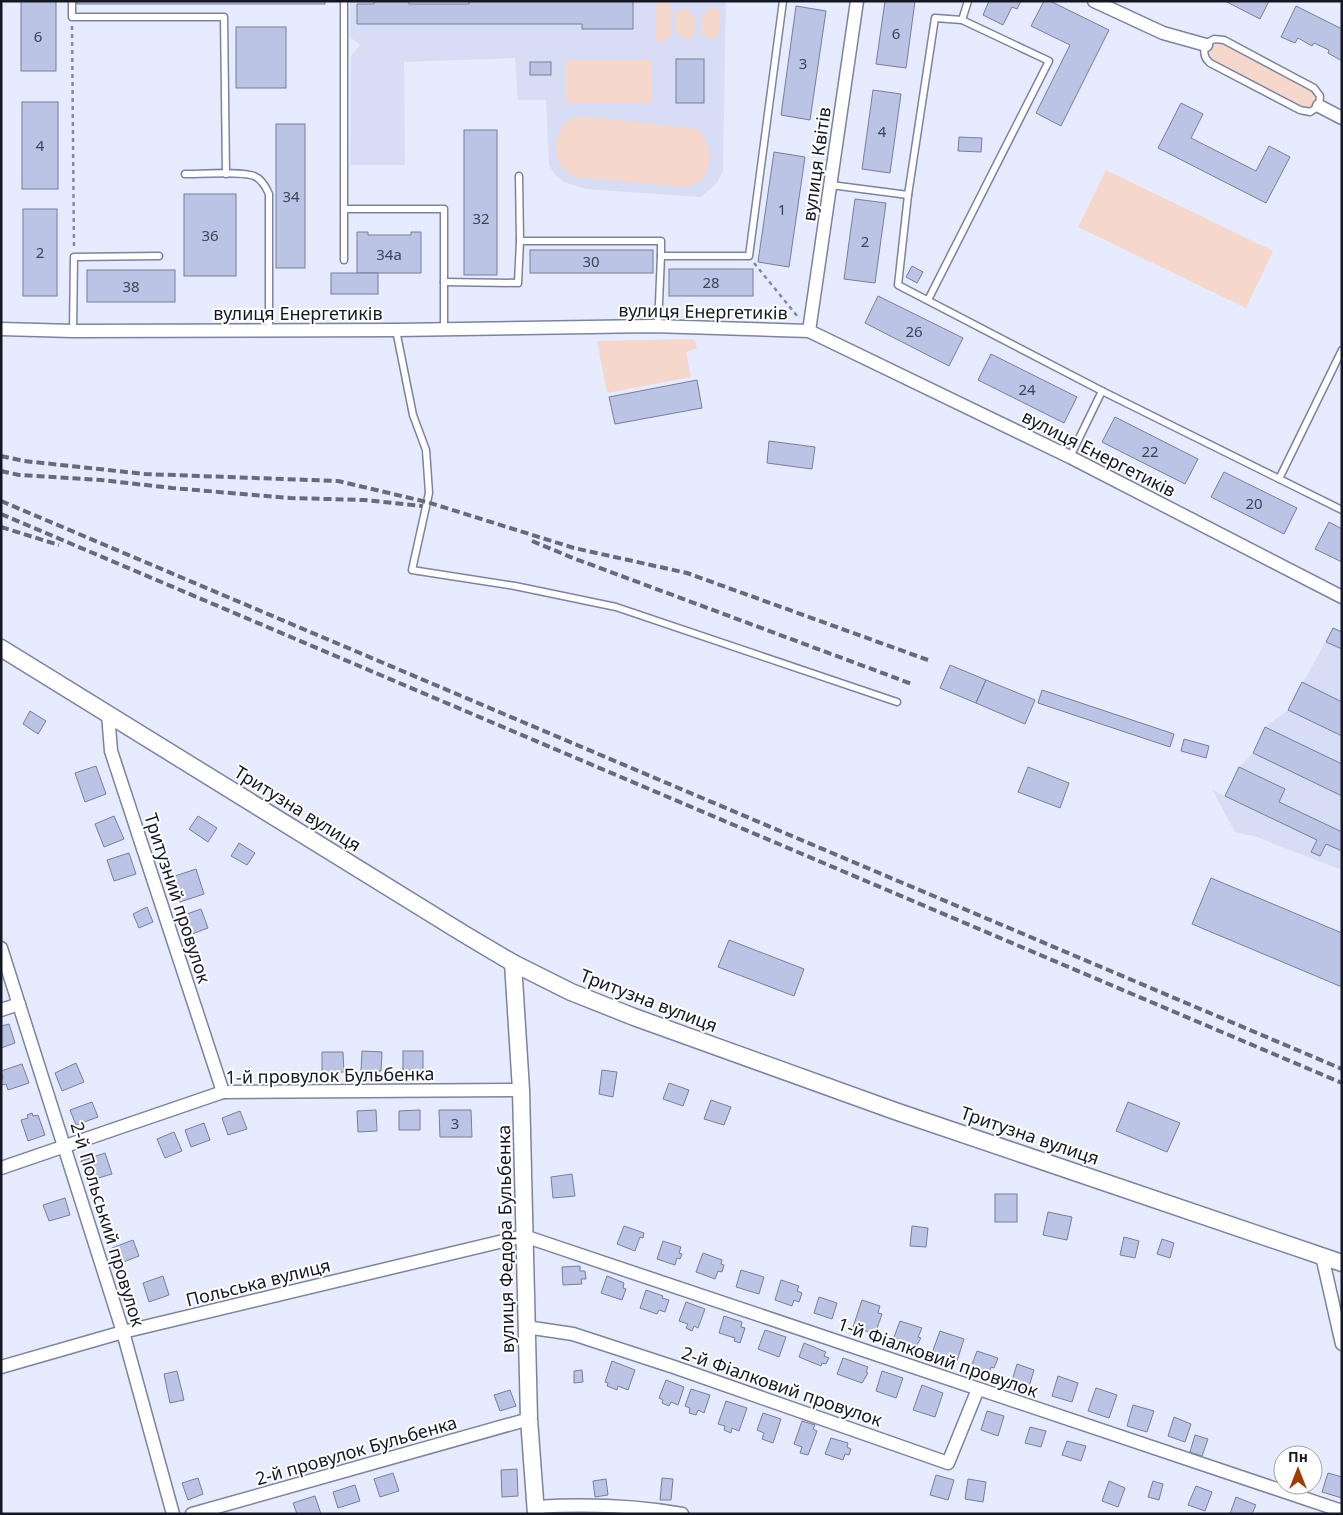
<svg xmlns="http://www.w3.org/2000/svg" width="1343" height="1515" viewBox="0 0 1343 1515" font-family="'Noto Sans',sans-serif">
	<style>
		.built { fill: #d7ddf5 }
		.green { fill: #f5d7cb }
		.building { fill: #bcc4e6; stroke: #777e9b }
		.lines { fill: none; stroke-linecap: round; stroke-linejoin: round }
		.service-casing { stroke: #7c83a1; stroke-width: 9 }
		.minor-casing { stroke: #7c83a1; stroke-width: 15 }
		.tertiary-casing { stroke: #7c83a1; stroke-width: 19 }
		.path { stroke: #858999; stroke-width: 2.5; stroke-dasharray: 4 4; stroke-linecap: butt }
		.service { stroke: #fff; stroke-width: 6 }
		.minor { stroke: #fff; stroke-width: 12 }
		.tertiary { stroke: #fff; stroke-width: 16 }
		.rail { stroke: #676a79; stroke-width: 4; stroke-dasharray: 8 4; stroke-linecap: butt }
		.labels { text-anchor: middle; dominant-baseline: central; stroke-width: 4; stroke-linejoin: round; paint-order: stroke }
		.number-label { font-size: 15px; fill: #3f4254 }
		.street-label { font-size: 18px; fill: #151723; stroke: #fff }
	</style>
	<rect width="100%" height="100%" fill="#e6ebff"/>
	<!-- built -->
	<g class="built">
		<path d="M350,1H726L723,171L717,183L701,197L586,189L564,182L555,175L549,165L546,100H518L515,58L404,62L405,165H350L351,56L360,45L350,37Z"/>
		<path d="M1333,628L1342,632V870L1254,836L1235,832L1212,789L1225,796L1239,767L1253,753L1265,727L1288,710Z"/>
	</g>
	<!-- green -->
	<g class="green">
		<path d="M655,1H670L671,34L665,42L657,41L655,38Z"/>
		<path d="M684,8C696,12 699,30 690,39L681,38L676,31V13Z"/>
		<path d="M709,8L718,9L720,12V31L714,38L709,39L701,32V18Z"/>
		<path d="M1215,43L1222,44L1312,91L1316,97L1315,104L1309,108L1302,107L1212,60L1208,50Z"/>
		<rect x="565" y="60" width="86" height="43"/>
		<path d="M582,116L697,129C716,146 714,185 684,187L576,177C552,169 551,138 566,121Z"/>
		<path d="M1106,170L1273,251L1246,308L1078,227Z"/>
		<path d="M694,339L697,348L686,352L691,377L607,393L597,341Z"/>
	</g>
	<!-- building -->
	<g class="building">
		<rect x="21" y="1" width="35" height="70"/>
		<rect x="77" y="1" width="248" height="3"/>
		<path d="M374,1H409V4H469V1H633V29H582V24H357V4H374Z"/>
		<path d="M885,1H915L906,68L876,64Z"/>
		<path d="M989,1H1021L1017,9L1012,7L1003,25L983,15Z"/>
		<path d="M1044,1H1050L1109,30L1061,126L1036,113L1070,45L1031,26Z"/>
		<path d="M1225,1H1269L1260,19Z"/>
		<path d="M796,6L826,11L810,120L781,115Z"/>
		<path d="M1296,6L1342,29V61L1328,53L1329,50L1314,43L1312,46L1298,38L1295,43L1281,37Z"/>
		<rect x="236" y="27" width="50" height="61"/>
		<rect x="676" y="59" width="28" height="44"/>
		<rect x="530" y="62" width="21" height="13"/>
		<path d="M873,90L901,94L890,173L862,169Z"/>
		<rect x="22" y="102" width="36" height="87"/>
		<path d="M1181,103L1203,114L1191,138L1256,171L1269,146L1290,157L1266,203L1158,148Z"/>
		<rect x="276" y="124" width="29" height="144"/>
		<rect x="464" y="130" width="33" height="145"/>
		<path d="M959,137L982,138L981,152L958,151Z"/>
		<path d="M774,152L805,157L789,267L758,262Z"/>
		<rect x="184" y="194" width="52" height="82"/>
		<path d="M855,199L886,203L875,283L844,279Z"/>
		<rect x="23" y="209" width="34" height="87"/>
		<path d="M357,232H368V235H411V232H421V273H357Z"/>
		<rect x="530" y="250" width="123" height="23"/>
		<path d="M912,266L923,272L917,283L906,277Z"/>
		<rect x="669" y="269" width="84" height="27"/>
		<rect x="87" y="270" width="88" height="32"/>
		<rect x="331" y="273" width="47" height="21"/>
		<path d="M878,296L963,338L949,366L865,323Z"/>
		<path d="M991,354L1077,397L1064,423L978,380Z"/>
		<path d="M697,380L702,408L615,424L609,397Z"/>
		<path d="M1115,417L1198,459L1185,484L1102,442Z"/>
		<path d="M769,441L815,447L812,469L767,463Z"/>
		<path d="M1224,472L1297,508L1284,534L1211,497Z"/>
		<path d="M1329,522L1342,529V562L1315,549Z"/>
		<path d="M1333,628L1342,632V649L1326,642Z"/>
		<path d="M950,665L986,680L976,703L940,688Z"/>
		<path d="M986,680L1035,700L1025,724L976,703Z"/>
		<path d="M1302,682L1342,702V736L1288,710Z"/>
		<path d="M1042,690L1174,734L1170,747L1038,703Z"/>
		<path d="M30,711L46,721L38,734L23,724Z"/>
		<path d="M1265,727L1342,764V796L1253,753Z"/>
		<path d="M1184,739L1209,746L1206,758L1181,751Z"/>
		<path d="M96,766L106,794L85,802L75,773Z"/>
		<path d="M1028,767L1069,783L1060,808L1018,792Z"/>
		<path d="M1239,767L1285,789L1279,802L1342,832V851L1326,844L1320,856L1311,852L1317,840L1225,796Z"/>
		<path d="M114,816L124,839L104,847L95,824Z"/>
		<path d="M198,816L217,828L208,842L189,829Z"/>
		<path d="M239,843L255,853L247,865L231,856Z"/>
		<path d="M129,853L136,874L114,881L107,860Z"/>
		<path d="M196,869L204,894L180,902L172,877Z"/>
		<path d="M1211,878L1342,933V987L1192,924Z"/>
		<path d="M147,907L153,922L139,928L133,914Z"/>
		<path d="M201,909L208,928L192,934L184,915Z"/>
		<path d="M729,940L804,969L794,996L718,967Z"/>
		<path d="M9,1024L15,1043L1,1048V1026Z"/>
		<path d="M362,1051L382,1052L381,1071H361Z"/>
		<rect x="403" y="1051" width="20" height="19"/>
		<path d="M322,1052H343L344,1072L322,1073Z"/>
		<path d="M76,1063L84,1082L62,1091L55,1073Z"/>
		<path d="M22,1064L29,1083L8,1090L6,1084L2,1085L1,1082L3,1078L1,1071Z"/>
		<path d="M602,1070L617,1072L613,1097L599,1094Z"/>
		<path d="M669,1083L689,1090L683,1106L663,1099Z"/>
		<path d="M711,1100L731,1107L724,1125L704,1119Z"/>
		<path d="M92,1102L98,1117L76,1125L70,1110Z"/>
		<path d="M1128,1102L1180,1123L1167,1152L1116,1131Z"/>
		<path d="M376,1110L377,1131L358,1132L357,1111Z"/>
		<path d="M420,1110V1130H399V1111Z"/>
		<path d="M439,1110H471L472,1137H440Z"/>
		<path d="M240,1111L247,1129L228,1135L222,1118Z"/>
		<path d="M32,1113L33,1116L38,1115L45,1135L28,1141L21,1120L28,1118L27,1115Z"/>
		<path d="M204,1123L210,1140L191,1147L185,1130Z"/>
		<path d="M174,1132L182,1151L165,1158L157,1139Z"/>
		<path d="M105,1153L112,1174L88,1181L81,1161Z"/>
		<path d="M572,1174L575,1196L553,1198L551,1177Z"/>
		<rect x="995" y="1194" width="22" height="28"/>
		<path d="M65,1198L70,1215L49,1221L43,1205Z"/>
		<path d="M1048,1212L1072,1217L1067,1240L1043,1235Z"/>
		<path d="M624,1226L644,1233L643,1238L640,1237L635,1251L617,1244Z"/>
		<path d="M912,1226L928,1228L926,1247L910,1246Z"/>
		<path d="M1124,1237L1139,1241L1135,1258L1120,1255Z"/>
		<path d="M1162,1239L1174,1243L1170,1258L1157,1254Z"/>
		<path d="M133,1240L139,1256L118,1264L112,1248Z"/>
		<path d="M663,1241L681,1247L679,1253L682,1254L680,1259L677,1258L675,1265L657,1259Z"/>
		<path d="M703,1253L722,1260L721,1264L724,1265L722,1272L718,1271L715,1279L696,1272Z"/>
		<path d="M580,1266V1271H585L586,1279H581L582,1284L563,1285L562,1267Z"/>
		<path d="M741,1270L764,1277L759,1294L736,1287Z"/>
		<path d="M163,1276L169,1295L149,1302L143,1283Z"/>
		<path d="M607,1276L624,1283L623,1288L626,1289L622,1300L601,1293Z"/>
		<path d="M781,1280L799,1286L797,1291L802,1293L799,1302L794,1300L792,1306L775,1300Z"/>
		<path d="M646,1290L663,1296L662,1298L669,1300L665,1312L659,1310L657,1314L640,1308Z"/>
		<path d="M819,1297L837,1303L832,1319L814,1313Z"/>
		<path d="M862,1300L880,1306L878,1313L882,1314L875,1334L853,1327Z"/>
		<path d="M686,1302L705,1309L698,1328L694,1326L692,1331L686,1328L688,1324L679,1321Z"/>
		<path d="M724,1316L742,1322L741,1327L745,1328L740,1343L734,1341L735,1338L719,1333Z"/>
		<path d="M900,1321L922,1328L918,1337L921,1338L915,1348L893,1340Z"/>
		<path d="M765,1330L786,1337L779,1357L758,1349Z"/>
		<path d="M940,1331L964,1339L957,1361L932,1353Z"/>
		<path d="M804,1343L826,1352L824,1356L829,1358L826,1364L822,1363L821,1366L799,1357Z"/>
		<path d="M977,1351L998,1358L994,1368L991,1367L989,1374L971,1367Z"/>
		<path d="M843,1358L868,1367L866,1372L868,1373L862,1383L837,1374Z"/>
		<path d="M612,1361L635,1370L628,1390L618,1386L617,1390L607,1386L608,1383L605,1382Z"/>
		<path d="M1017,1364L1034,1370L1028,1390L1011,1384Z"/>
		<path d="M582,1370L583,1382L574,1383V1371Z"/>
		<path d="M177,1371L184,1400L170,1403L164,1374Z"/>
		<path d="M882,1371L903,1378L896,1398L876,1391Z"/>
		<path d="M1058,1376L1078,1383L1072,1402L1052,1396Z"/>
		<path d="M666,1380L684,1387L678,1405L671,1402L669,1406L662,1403L663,1400L659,1398Z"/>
		<path d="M922,1385L943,1393L935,1417L913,1410Z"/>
		<path d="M1096,1388L1117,1395L1109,1418L1088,1411Z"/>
		<path d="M691,1389L710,1395L704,1413L698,1410L696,1415L689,1413L690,1408L685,1406Z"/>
		<path d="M510,1390L516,1406L500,1411L494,1395Z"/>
		<path d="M726,1401L747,1408L739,1431L732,1428L731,1433L724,1430L725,1426L718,1424Z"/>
		<path d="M1133,1405L1154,1411L1147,1432L1127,1426Z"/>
		<path d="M987,1411L1004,1416L998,1436L981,1430Z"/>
		<path d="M763,1413L781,1419L773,1443L762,1439L764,1433L757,1430Z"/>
		<path d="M1174,1417L1191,1424L1185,1442L1168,1436Z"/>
		<path d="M802,1421L815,1425L813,1429L817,1431L808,1455L800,1453L802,1447L794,1444Z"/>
		<path d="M1030,1427L1046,1431L1041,1447L1025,1443Z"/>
		<path d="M1195,1435L1208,1439L1202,1456L1190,1452Z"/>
		<path d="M831,1438L848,1443L847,1447L851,1449L849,1455L845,1454L843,1460L825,1454Z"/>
		<path d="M1067,1441L1086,1446L1081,1461L1062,1455Z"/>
		<path d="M517,1469L518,1496L502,1497L501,1470Z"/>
		<path d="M393,1473L399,1491L380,1497L374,1479Z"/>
		<path d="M1328,1473L1342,1477V1498L1322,1492Z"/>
		<path d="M936,1475L954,1480L948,1500L930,1495Z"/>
		<path d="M198,1478L203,1494L188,1500L182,1483Z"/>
		<path d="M662,1478L673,1479L671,1500H660Z"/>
		<path d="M606,1479L608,1495L595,1497L593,1481Z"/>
		<path d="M968,1479L986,1482L983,1502L965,1499Z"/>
		<path d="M1109,1481L1125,1488L1118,1507L1102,1501Z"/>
		<path d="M1153,1481L1163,1484L1159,1500L1148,1497Z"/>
		<path d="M355,1485L360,1501L338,1508L333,1492Z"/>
		<path d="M1196,1486L1212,1492L1205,1511L1188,1505Z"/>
		<path d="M315,1496L321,1514H297L293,1503Z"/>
		<path d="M1236,1497L1256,1505L1252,1514H1230Z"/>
	</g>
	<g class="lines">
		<defs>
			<g id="service">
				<path d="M72,1V17H224L226,174"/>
				<path d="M344,1V260"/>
				<path d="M1214,39L1224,40L1314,88L1320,96L1319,106L1310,112L1300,110L1210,63C1201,55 1203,44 1214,39Z"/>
				<path d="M185,174C200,174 243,171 254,176C262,179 266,187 269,194V330"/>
				<path d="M519,176L520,241"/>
				<path d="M831,185L908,195L935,18L962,20L968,1"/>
				<path d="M908,195L898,285L1102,391L1070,457"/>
				<path d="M345,209H444V329"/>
				<path d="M444,282L518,283L520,241H661V256"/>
				<path d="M928,300L1049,61L962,20"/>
				<path d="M658,326L661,256H749L783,1"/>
				<path d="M396,330L413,415L426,450L429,493L412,570L515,586L616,607L897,702"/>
				<path d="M73,331L74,257L159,256"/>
				<path d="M1102,391L1342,510"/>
				<path d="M1279,479L1342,350"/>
			</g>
			<g id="minor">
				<path d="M1094,1L1163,33L1206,45"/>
				<path d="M1319,106L1342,118"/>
				<path d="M1,329L73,331L396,330L653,326L809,331L1070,457L1342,597"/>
				<path d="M809,331L857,1"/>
				<path d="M108,714L111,751L223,1092"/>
				<path d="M1,948L123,1332L173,1514"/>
				<path d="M1,1010L19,1004"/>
				<path d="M1,1168L223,1092L521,1090"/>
				<path d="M1322,1256L1342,1344"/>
				<path d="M526,1327L573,1334L674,1367L948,1463L978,1389"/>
				<path d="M1,1367L123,1332L524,1236L1342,1511"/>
				<path d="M536,1507C586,1504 632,1505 682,1514"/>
				<path d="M192,1514L529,1419"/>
			</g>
			<g id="tertiary">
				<path d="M1,648L464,934L513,963L571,992L634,1017L895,1111L1342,1263"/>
				<path d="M513,963L521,1090L529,1419L536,1514"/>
			</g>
		</defs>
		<!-- service casing -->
		<use href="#service" class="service-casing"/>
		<!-- minor casing -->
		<use href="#minor" class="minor-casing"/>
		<!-- tertiary casing -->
		<use href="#tertiary" class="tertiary-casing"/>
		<!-- path -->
		<g class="path">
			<path d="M72,26L74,248"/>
			<path d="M754,263L798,317"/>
		</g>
		<!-- service -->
		<use href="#service" class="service"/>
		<!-- minor -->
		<use href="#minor" class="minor"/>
		<!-- tertiary -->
		<use href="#tertiary" class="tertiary"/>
		<!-- rail -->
		<g class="rail">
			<path d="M1,456L24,461L145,474L338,481L427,502L574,548L687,573L928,660"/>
			<path d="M1,471L19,475L101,480L172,488L290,498L364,500L422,506"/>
			<path d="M1,501L1342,1069"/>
			<path d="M1,514L1342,1083"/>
			<path d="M1,527L59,545"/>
			<path d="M532,541L573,558L912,684"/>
		</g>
	</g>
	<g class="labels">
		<!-- number labels -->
		<g class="number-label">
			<text x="896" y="33">6</text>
			<text x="38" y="36">6</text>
			<text x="803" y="63">3</text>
			<text x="882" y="131">4</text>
			<text x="40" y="145">4</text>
			<text x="291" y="196">34</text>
			<text x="782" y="209">1</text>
			<text x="481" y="218">32</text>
			<text x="210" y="235">36</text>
			<text x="865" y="241">2</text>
			<text x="40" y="252">2</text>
			<text x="389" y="254">34а</text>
			<text x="591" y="261">30</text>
			<text x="711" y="282">28</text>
			<text x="131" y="286">38</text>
			<text x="914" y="331">26</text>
			<text x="1027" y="389">24</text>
			<text x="1150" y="451">22</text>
			<text x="1254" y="503">20</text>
			<text x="455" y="1123">3</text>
		</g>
		<!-- street labels -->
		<g class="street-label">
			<text transform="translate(816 164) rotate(-82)">вулиця Квітів</text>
			<text transform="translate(703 311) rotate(1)">вулиця Енергетиків</text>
			<text x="298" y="313">вулиця Енергетиків</text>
			<text transform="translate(1099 453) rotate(27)">вулиця Енергетиків</text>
			<text transform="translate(298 808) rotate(32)">Тритузна вулиця</text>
			<text transform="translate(178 898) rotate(72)">Тритузний провулок</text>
			<text transform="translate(649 1000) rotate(21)">Тритузна вулиця</text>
			<text transform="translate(330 1075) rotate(-1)">1-й провулок Бульбенка</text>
			<text transform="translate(1030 1135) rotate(19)">Тритузна вулиця</text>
			<text transform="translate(108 1224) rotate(73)">2-й Польський провулок</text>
			<text transform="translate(505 1239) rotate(-91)">вулиця Федора Бульбенка</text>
			<text transform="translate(258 1282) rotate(-14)">Польська вулиця</text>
			<text transform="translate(938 1357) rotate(19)">1-й Фіалковий провулок</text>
			<text transform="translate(782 1386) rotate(19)">2-й Фіалковий провулок</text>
			<text transform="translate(356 1450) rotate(-16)">2-й провулок Бульбенка</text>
		</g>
	</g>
	<!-- border -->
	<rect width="1343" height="1515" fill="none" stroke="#151723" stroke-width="5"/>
	<!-- north arrow -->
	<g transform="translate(1298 1470)"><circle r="24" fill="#ffffff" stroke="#a1a2a7"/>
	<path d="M0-4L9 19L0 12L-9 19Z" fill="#9f3c01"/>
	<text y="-8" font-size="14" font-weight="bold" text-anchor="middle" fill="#151723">Пн</text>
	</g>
</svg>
